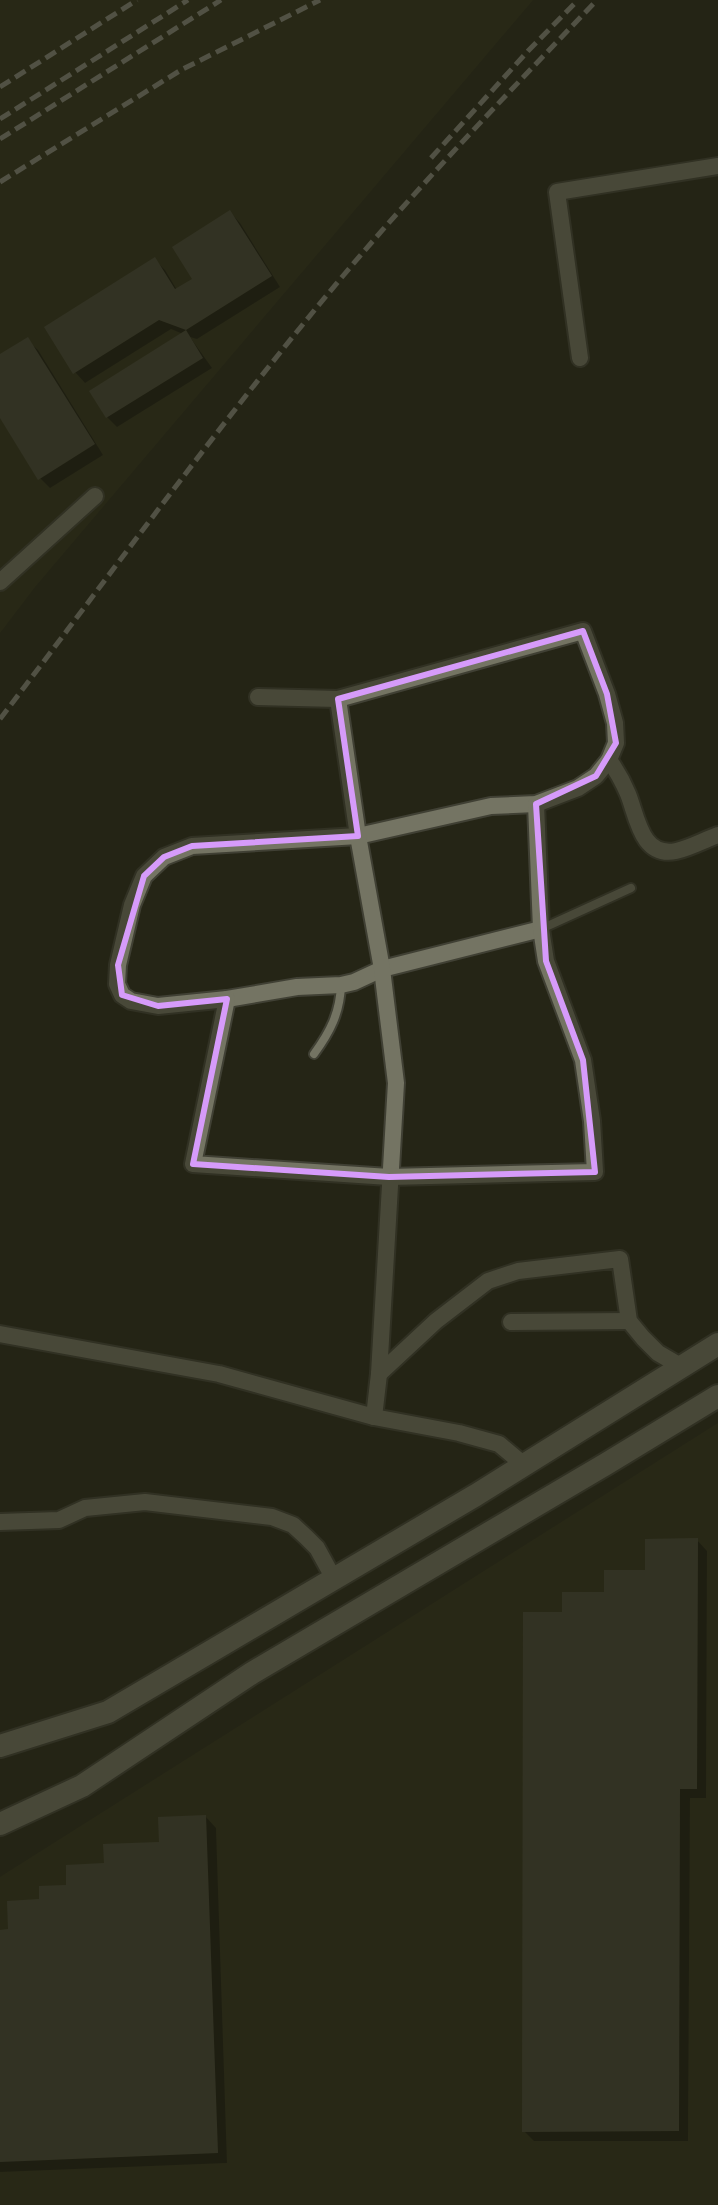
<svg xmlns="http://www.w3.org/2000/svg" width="718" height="2205" viewBox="0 0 718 2205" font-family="Georgia,serif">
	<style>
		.built { fill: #2e2e18 }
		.shadow { fill: #0007 }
		.building { fill: #444434 }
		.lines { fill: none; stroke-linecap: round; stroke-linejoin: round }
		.lane-casing { stroke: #404034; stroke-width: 12 }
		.street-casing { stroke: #404034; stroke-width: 20 }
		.secondary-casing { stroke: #404034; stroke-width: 26 }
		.lane { stroke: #747463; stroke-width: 8 }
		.street { stroke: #747463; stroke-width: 16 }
		.secondary { stroke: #747463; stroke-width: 22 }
		.rail { stroke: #88887c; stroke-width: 5; stroke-dasharray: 12 6; stroke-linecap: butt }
		.marked { fill: none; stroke: #d69bfa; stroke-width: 6; stroke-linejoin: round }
	</style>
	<rect width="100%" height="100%" fill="#252516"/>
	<!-- built -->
	<g class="built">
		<path d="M0,0H533L35,587L0,633Z"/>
		<path d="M718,1423V2205H0V1877Z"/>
	</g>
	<!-- shadow -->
	<g class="shadow">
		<path d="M230,212L240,223L280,287L197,339L190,337L212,368L117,427L107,417L183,334L171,329L85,383L75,372L155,260L165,270L177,290L195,279Z"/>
		<path d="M27,340L38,350L103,455L50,488L40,478L0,414V357Z"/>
		<path d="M697,1540L707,1551L706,1798H690L688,2141H534L524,2131L564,1614L606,1594Z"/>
		<path d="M206,1817L216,1828L227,2163L0,2172V1932L10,1931L41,1901L106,1865L161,1844Z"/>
	</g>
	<!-- building -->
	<g class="building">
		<path d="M230,210L272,276L186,330L159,320L73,374L44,327L155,257L175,289L192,279L172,247Z"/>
		<path d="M186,330L203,358L106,418L89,391Z"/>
		<path d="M28,337L95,444L38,480L0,418V354Z"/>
		<path d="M698,1538L697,1789H680L679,2131L522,2132L523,1612H562V1592H604V1570H645V1539Z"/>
		<path d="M206,1815L218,2153L0,2162V1930L8,1929L7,1901L39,1899V1886L66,1885V1865L104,1863L103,1844L159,1842L158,1817Z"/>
	</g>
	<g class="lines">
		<defs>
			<g id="lane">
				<path d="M541,929L631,888"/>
				<path d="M314,1054C330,1032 340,1013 341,985"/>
			</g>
			<g id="street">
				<path d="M580,358L557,192L718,166"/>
				<path d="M0,582L95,496"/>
				<path d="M258,697L338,699L583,631L607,694L615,723L616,743L609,760L596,776L578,788L536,804L491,806L358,836L192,846L164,857L144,876L132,905L118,965L117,984L122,995L131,1001L158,1006L227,999L297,987L341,985L354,982L382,969L541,929"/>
				<path d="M338,699L358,836L382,969L396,1083L379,1374L374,1417"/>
				<path d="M609,760C617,771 623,782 628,794C637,816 641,858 676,851C690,848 704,840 718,835"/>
				<path d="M227,999L193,1164L389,1177L595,1172L592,1121L583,1060L546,961L541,929L536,804"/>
				<path d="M511,1322L629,1321"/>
				<path d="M0,1334L219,1374L374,1417L459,1433L499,1444L524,1465"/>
				<path d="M379,1374L436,1321L488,1281L518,1271L620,1259L629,1321L643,1338L658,1353L682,1367"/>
				<path d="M0,1522L59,1520L85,1508L145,1502L272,1517L293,1525L306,1537L317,1548L334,1579"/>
			</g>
			<g id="secondary">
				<path d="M0,1746L108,1712L476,1495L718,1344"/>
				<path d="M0,1824L82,1786L252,1673L606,1464L718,1396"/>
			</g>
		</defs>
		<!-- lane casing -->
		<use href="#lane" class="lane-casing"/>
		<!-- street casing -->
		<use href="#street" class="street-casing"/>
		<!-- secondary casing -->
		<use href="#secondary" class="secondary-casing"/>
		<!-- lane -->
		<use href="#lane" class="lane"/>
		<!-- street -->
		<use href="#street" class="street"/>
		<!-- secondary -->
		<use href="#secondary" class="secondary"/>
		<!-- rail -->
		<g class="rail">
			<path d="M0,87L137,0"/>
			<path d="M0,119L188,0"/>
			<path d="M0,139L221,0"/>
			<path d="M431,158L528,51L578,0"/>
			<path d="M0,182L181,70L320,0"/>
			<path d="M0,719C113,571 222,420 342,277C423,181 510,91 597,0"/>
		</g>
	</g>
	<!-- marked area -->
	<path d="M0 0H718V2205H0ZM583,631L607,694L616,743L596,776L536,804L546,961L583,1060L595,1172L389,1177L193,1164L227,999L158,1006L122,995L118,965L144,876L164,857L192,846L358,836L338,699Z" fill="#252516" fill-opacity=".55" fill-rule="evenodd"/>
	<path class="marked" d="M583,631L607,694L616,743L596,776L536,804L546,961L583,1060L595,1172L389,1177L193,1164L227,999L158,1006L122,995L118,965L144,876L164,857L192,846L358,836L338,699Z"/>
</svg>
